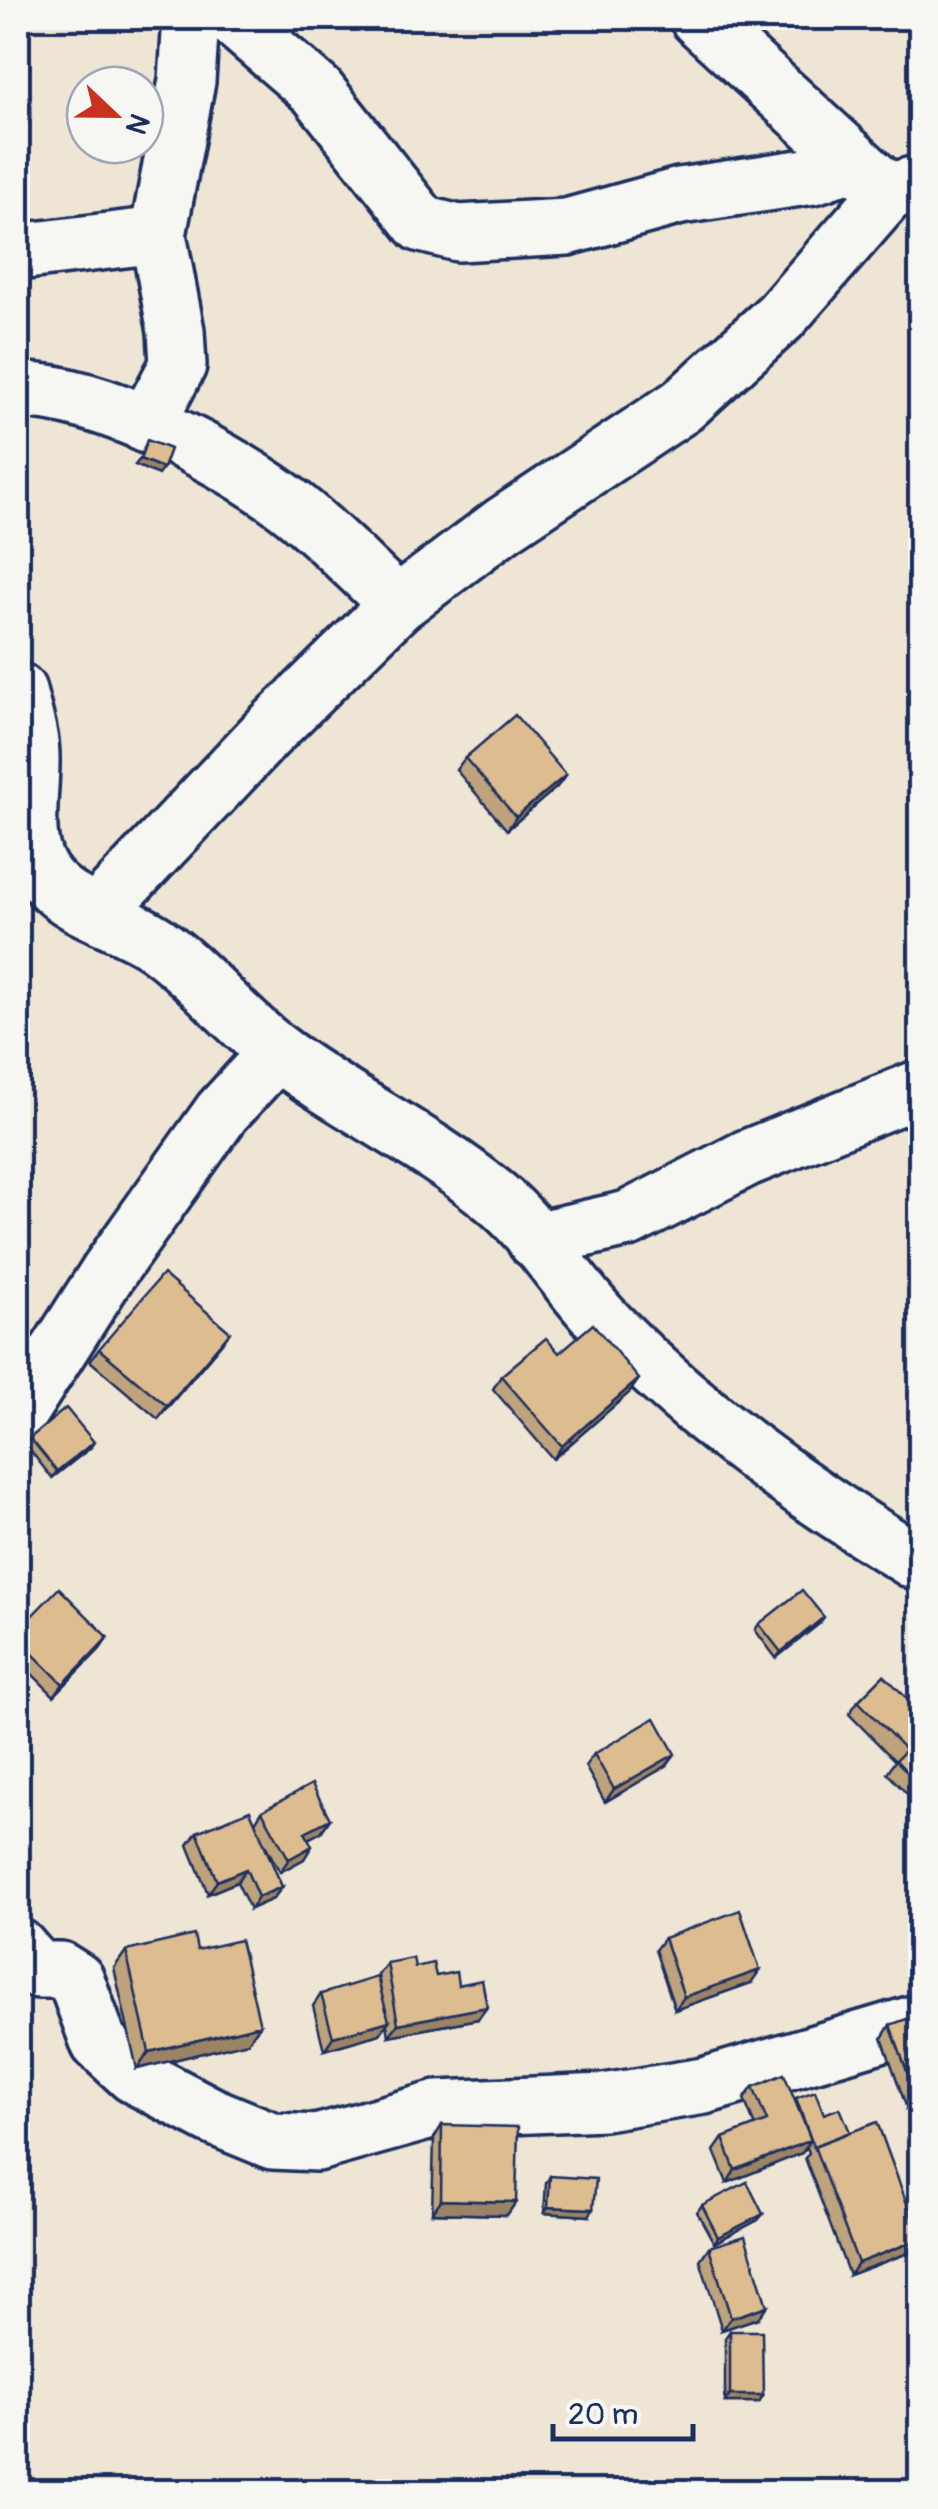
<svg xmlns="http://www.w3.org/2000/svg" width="938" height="2509" viewBox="0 0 938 2509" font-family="Pangolin,sans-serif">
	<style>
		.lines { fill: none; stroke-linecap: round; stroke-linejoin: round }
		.minor-casing { stroke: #1b2f5e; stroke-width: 62 }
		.path { stroke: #1b2f5e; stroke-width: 6; stroke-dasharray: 2.5 8; stroke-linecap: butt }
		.minor { stroke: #f6f6f2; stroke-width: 55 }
		.wall { fill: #bea37c; stroke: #1b2f5e; stroke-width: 2.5 }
		.shaded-wall { fill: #9b8465; stroke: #1b2f5e; stroke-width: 2.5 }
		.building { fill: #ddbd90; stroke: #1b2f5e; stroke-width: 2.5 }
	</style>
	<rect width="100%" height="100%" fill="#eee5d5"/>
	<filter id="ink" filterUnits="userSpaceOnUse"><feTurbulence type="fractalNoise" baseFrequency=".01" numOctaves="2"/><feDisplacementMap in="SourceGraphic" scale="20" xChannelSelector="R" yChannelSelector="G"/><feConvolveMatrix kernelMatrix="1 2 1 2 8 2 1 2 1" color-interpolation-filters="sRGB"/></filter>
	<g filter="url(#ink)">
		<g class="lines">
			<defs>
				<g id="minor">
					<path d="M232,18L317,91L422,224L458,233L567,227L680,196L813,176L853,162"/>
					<path d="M698,18L879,184"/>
					<path d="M18,252L158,235"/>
					<path d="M18,391C96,388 235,461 296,510C332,539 364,573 398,604"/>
					<path d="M146,425L178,365L176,331L158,235L187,81L191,18"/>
					<path d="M18,691C23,713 31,734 31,757C32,797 18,848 48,881C75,912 125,921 158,945C200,975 234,1019 276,1051C346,1104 427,1141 495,1197C539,1233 569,1287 610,1328C703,1422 807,1496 920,1564"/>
					<path d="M98,912L265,735L398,604L503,525L682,406L781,316L889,192L920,183"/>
					<path d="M535,1240L628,1219L747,1158L920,1088"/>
					<path d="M18,1414L109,1271L222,1112L277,1052"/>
					<path d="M18,1947L38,1970H60L76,1980L99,2043L134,2075L212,2116L273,2141L317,2143L438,2109L604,2102L704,2086L920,2022"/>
				</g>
			</defs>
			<!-- minor casing -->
			<use href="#minor" class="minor-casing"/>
			<!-- path -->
			<path class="path" d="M18,945L32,932"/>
			<!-- minor -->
			<use href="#minor" class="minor"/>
		</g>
		<!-- wall -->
		<g class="wall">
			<path d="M465,758L566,775L557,787L507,830L456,770Z"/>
			<path d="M221,1344L158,1419L90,1361L99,1349Z"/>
			<path d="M559,1353L630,1392L553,1459L493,1389L501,1376Z"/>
			<path d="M30,1438L90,1448L52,1478L25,1444Z"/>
			<path d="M759,1624H819L776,1658L755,1630Z"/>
			<path d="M18,1630L108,1637L100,1649L54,1696L18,1660Z"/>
			<path d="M884,1675L920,1788L911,1798L887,1773L895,1761L849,1714L858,1701Z"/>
			<path d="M594,1754L666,1766L605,1802L585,1766Z"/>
			<path d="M262,1811L330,1819L321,1832L308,1839L304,1859L280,1872L262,1839L282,1887L273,1899L250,1909L237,1882L208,1894L188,1845L197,1832L255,1822Z"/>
			<path d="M664,1938L751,1983L675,2010L655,1950Z"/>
			<path d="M197,1950L260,2025L248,2042L137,2069L114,1968L126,1951Z"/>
			<path d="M387,1963L415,1967L458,1985L487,2007L478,2019L389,2036L387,2024L380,2034L324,2050L313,2006L321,1994L381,1993L378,1975Z"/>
			<path d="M890,2025L920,2103L907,2109L882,2038Z"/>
			<path d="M753,2087L795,2100L796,2098L824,2114L850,2132L911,2252L849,2275L805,2158L809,2153L807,2147L802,2153L727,2183L714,2151L723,2138L755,2126L744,2099Z"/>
			<path d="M442,2125L516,2202L507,2215L432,2213L434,2138Z"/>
			<path d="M550,2176L589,2216L544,2213L546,2183Z"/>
			<path d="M702,2205L763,2214L758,2220L714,2243L697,2212Z"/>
			<path d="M709,2247L758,2318L722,2330L700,2260Z"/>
			<path d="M730,2331L763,2395L759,2402H725V2338Z"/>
		</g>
		<!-- shaded-wall -->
		<g class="shaded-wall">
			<path d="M140,459L163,468L158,475L135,465Z"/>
			<path d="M566,775L557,787L507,830L516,817Z"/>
			<path d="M230,1332L221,1344L158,1419L167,1406Z"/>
			<path d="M639,1379L630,1392L553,1459L562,1446Z"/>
			<path d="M94,1442L90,1448L52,1478L57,1471Z"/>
			<path d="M824,1617L819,1624L776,1658L781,1652Z"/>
			<path d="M108,1637L100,1649L54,1696L63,1684Z"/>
			<path d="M675,1754L666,1766L605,1802L614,1789Z"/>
			<path d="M330,1819L321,1832L297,1845L305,1832Z"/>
			<path d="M312,1846L304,1859L280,1872L289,1859Z"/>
			<path d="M246,1869L237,1882L208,1894L217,1881Z"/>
			<path d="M282,1887L273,1899L250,1909L258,1897Z"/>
			<path d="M760,1970L751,1983L675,2010L684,1997Z"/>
			<path d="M487,2007L478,2019L389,2036L398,2024Z"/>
			<path d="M389,2021L380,2034L324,2050L333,2037Z"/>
			<path d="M260,2025L248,2042L137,2069L149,2052Z"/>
			<path d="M920,2094V2103L907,2109L916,2096Z"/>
			<path d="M811,2140L802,2153L727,2183L735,2170Z"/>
			<path d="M441,2200L516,2202L507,2215L432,2213Z"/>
			<path d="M548,2207L593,2209L589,2216L544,2213Z"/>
			<path d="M763,2214L758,2220L714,2243L718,2237Z"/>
			<path d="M920,2239L911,2252L849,2275L858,2263Z"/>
			<path d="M767,2306L758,2318L722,2330L731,2318Z"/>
			<path d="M730,2395H763L759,2402H725Z"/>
		</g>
		<!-- building -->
		<g class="building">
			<path d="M147,440L170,449L163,468L140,459Z"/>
			<path d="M515,715L566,775L516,817L465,758Z"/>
			<path d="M163,1274L230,1332L167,1406L99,1349Z"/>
			<path d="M593,1324L639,1379L562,1446L501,1376L546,1338L559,1353Z"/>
			<path d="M66,1408L94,1442L57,1471L30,1438Z"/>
			<path d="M59,1588L108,1637L63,1684L18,1639V1630Z"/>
			<path d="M802,1590L824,1617L781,1652L759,1624Z"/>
			<path d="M884,1675L920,1712L919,1785L896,1760L906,1750L858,1701Z"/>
			<path d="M655,1718L675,1754L614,1789L594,1754Z"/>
			<path d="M312,1784L330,1819L305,1832L312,1846L289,1859L262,1811Z"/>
			<path d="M250,1810L282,1887L258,1897L246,1869L217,1881L197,1832Z"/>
			<path d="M740,1910L760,1970L684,1997L664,1938Z"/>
			<path d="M194,1935L197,1950L240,1940L260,2025L149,2052L126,1951Z"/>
			<path d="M413,1958L415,1967L433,1963L436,1976L456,1972L458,1985L482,1980L487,2007L398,2024L387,1963Z"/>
			<path d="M377,1977L389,2021L333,2037L321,1994Z"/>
			<path d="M920,2014V2094L916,2096L890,2025Z"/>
			<path d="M784,2074L811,2140L735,2170L723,2138L767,2121L753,2087Z"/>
			<path d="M815,2091L824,2114L840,2108L850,2132L814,2146V2148L796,2098Z"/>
			<path d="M877,2122L920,2239L858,2263L814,2146Z"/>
			<path d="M442,2125L518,2127L516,2202L441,2200Z"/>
			<path d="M550,2176L596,2179L593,2209L548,2207Z"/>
			<path d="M747,2182L763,2214L718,2237L702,2205Z"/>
			<path d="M745,2236L767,2306L731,2318L709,2247Z"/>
			<path d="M730,2331H762L763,2395H730Z"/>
		</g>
	</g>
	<!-- margin -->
	<rect width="938" height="2509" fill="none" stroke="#f6f6f2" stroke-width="60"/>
	<rect x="30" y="30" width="878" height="2449" fill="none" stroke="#1b2f5e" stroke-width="4" filter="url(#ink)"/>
	<!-- north arrow -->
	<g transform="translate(115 115) rotate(112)"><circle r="48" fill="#f6f6f2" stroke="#9ea6b7" stroke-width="2.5"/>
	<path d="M0-8L18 38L0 25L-18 38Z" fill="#c8321e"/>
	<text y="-15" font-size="28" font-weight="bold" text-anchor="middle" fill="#1b2f5e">N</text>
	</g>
	<!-- scale -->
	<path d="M553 2424v15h140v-15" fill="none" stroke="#1b2f5e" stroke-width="5"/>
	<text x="568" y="2424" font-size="30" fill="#1b2f5e" stroke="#f6f6f2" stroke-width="8" paint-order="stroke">20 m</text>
</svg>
